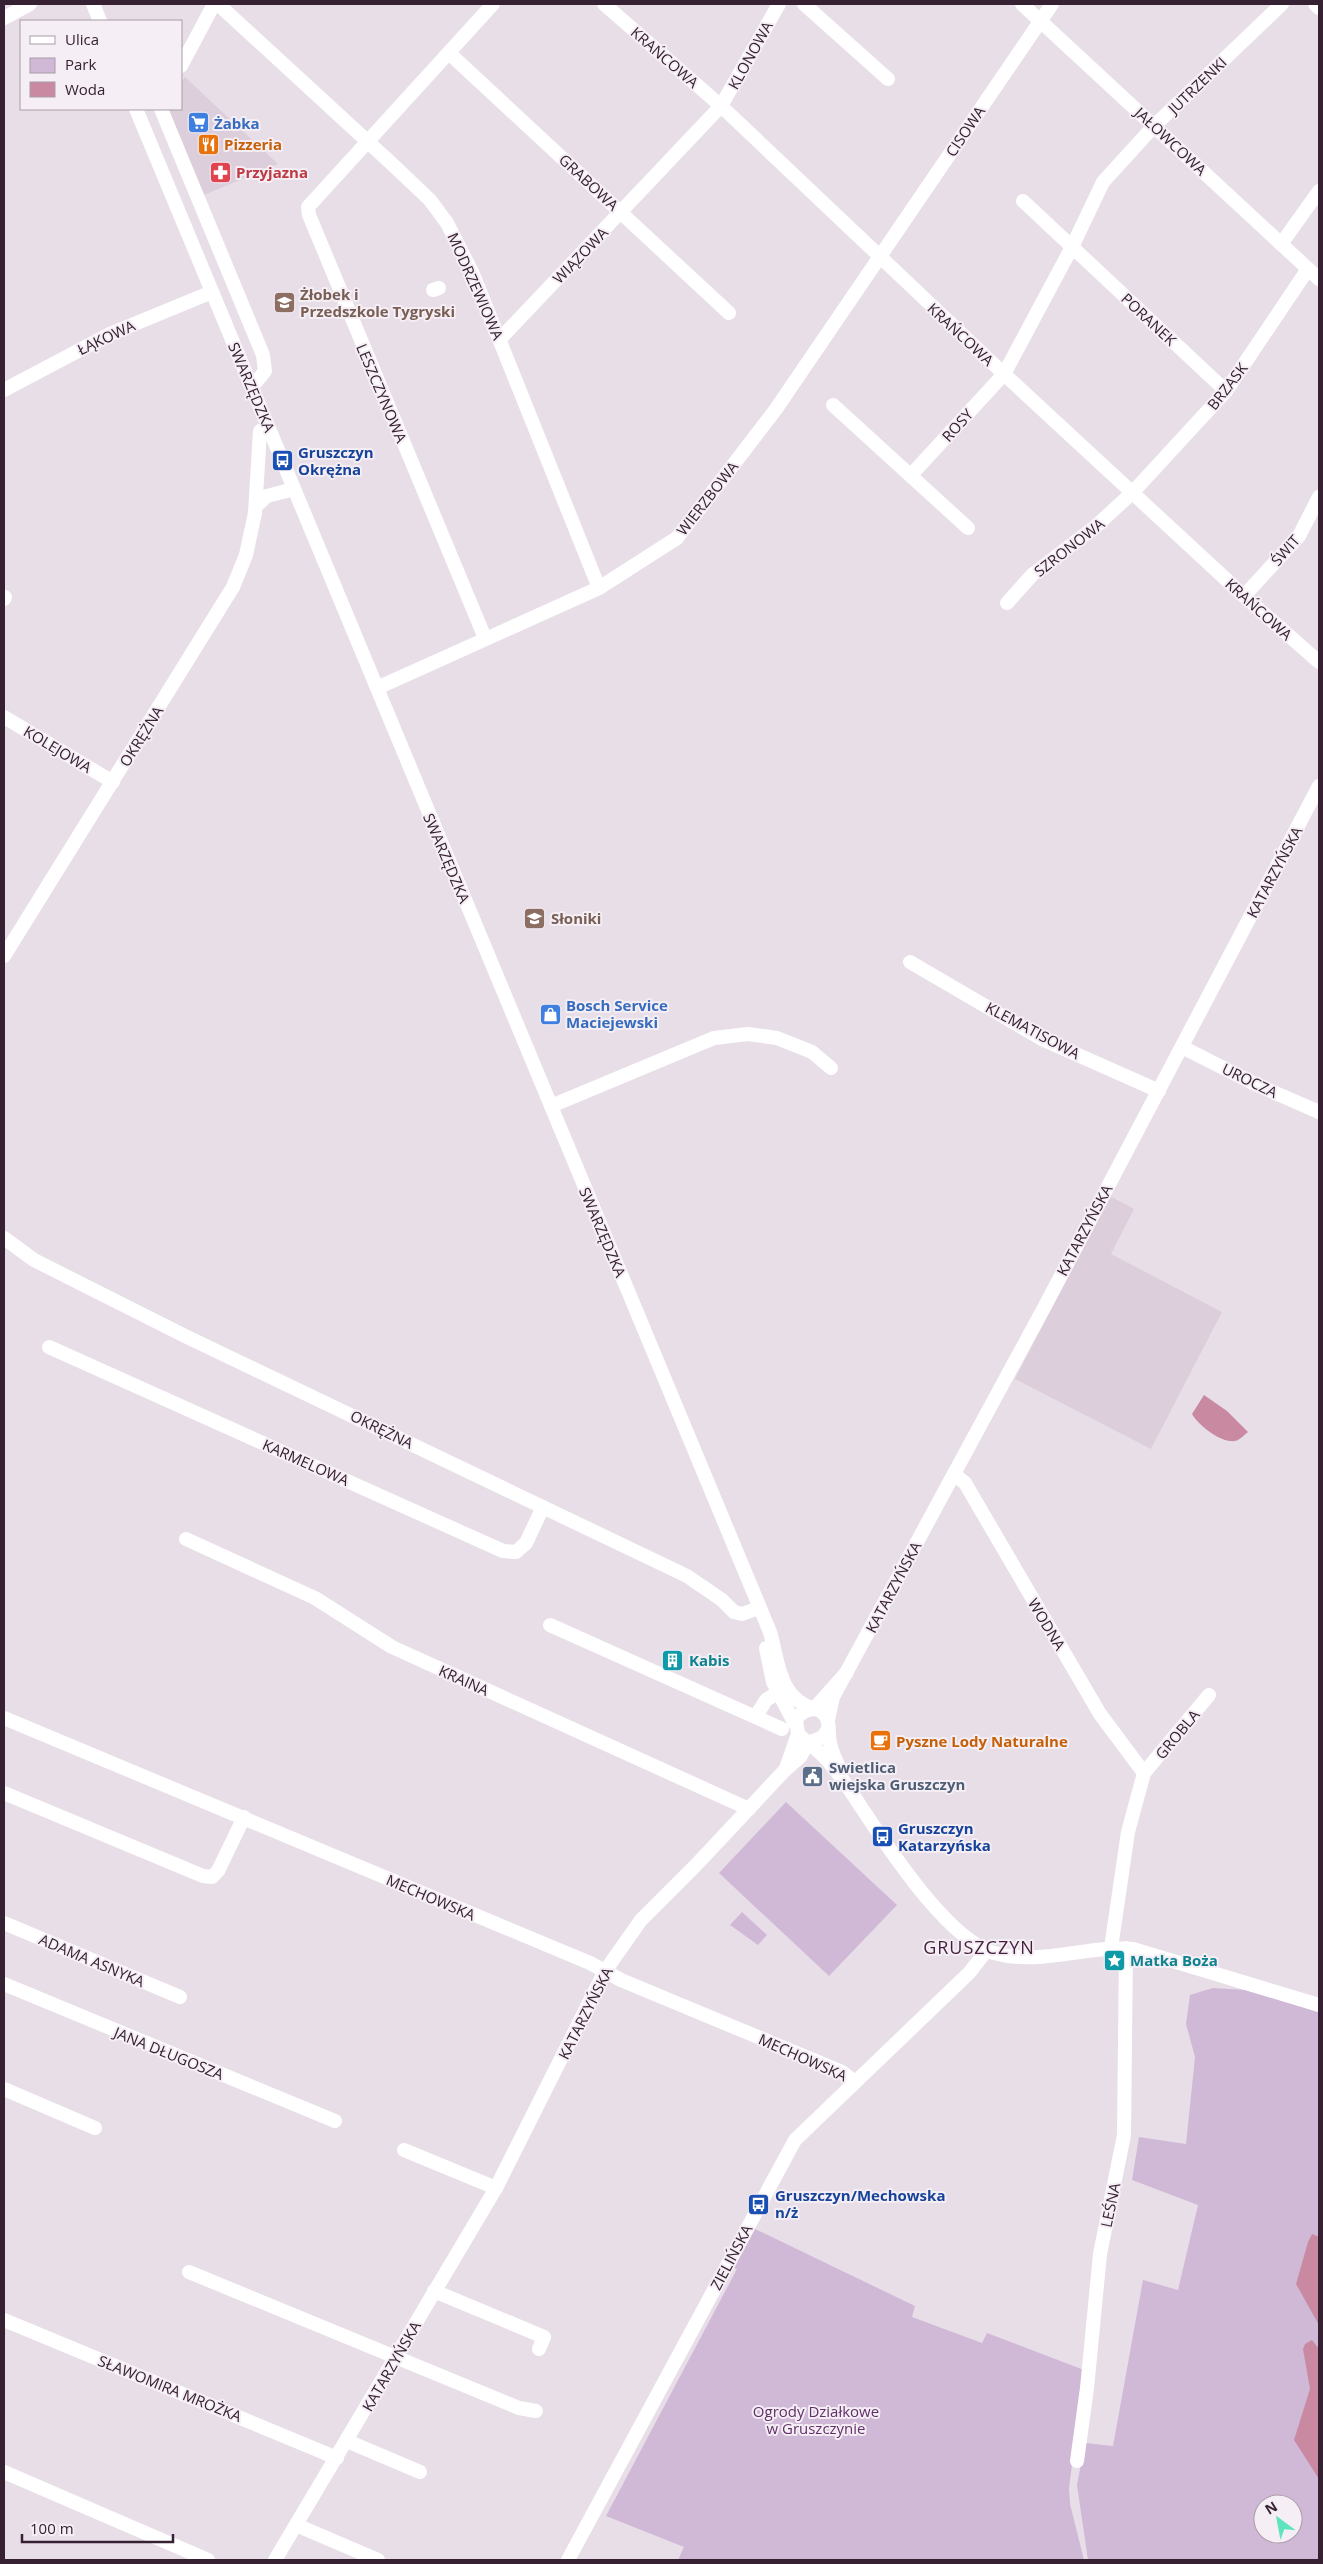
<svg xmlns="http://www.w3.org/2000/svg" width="1323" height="2564" viewBox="0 0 1323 2564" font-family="'Open Sans',sans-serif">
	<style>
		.built { fill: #dccfdb }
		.green { fill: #d0b8d7; fill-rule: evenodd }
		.water { fill: #c98aa1 }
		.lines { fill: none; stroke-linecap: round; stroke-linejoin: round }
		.minor { stroke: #fff; stroke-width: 14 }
		.labels { text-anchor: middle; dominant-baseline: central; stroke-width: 4; stroke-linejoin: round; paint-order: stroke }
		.street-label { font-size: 15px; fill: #362132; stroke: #f5eef5 }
		.shop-label { font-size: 15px; font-weight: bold; fill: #366cbe; stroke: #f5eef5; text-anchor: start }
		.food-label { font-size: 15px; font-weight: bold; fill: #c56008; stroke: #f5eef5; text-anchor: start }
		.health-label { font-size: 15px; font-weight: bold; fill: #be3a42; stroke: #f5eef5; text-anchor: start }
		.education-label { font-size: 15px; font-weight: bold; fill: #785e54; stroke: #f5eef5; text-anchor: start }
		.transit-label { font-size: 15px; font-weight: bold; fill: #164399; stroke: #f5eef5; text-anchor: start }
		.culture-label { font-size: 15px; font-weight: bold; fill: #0d838f; stroke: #f5eef5; text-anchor: start }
		.service-label { font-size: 15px; font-weight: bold; fill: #4e5e75; stroke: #f5eef5; text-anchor: start }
		.park-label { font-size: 15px; fill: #613068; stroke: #f5eef5 }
		.quarter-label { font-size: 18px; letter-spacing: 1px; fill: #451f3d; stroke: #f5eef5 }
	</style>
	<rect width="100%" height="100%" fill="#e8dee8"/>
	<!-- built -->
	<g class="built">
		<path d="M185,77L278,164L204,195L168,109H181V83Z"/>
		<path d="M1110,1196L1134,1209L1111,1254L1222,1312L1151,1449L1015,1379Z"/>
	</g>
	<!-- green -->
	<g class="green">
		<path d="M786,1802L897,1905L829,1976L719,1873Z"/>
		<path d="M742,1912L767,1935L758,1945L730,1925Z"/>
		<path d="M1213,1988L1246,1990L1319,2012V2560H1088L1077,2485L1085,2443L1113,2446L1143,2280L1178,2290L1198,2205L1132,2180L1139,2137L1186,2144L1195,2057L1186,2024L1190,1995ZM1263,2504H1293V2534H1263Z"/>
		<path d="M755,2229L915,2306L912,2317L982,2343L987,2333L1084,2370L1069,2488L1070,2504L1084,2560H678L684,2547L606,2516L737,2269L734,2268Z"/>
	</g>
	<!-- water -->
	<g class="water">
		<path d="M1204,1395L1227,1411L1248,1432C1244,1435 1240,1440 1235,1441C1221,1443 1199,1426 1192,1414Z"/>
		<path d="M1312,2234L1319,2237V2325L1296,2284L1308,2242Z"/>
		<path d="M1312,2340L1319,2349V2479L1294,2440L1310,2389L1303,2349L1305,2344Z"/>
	</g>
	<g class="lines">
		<!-- minor -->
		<g class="minor">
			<path d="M93,4L100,21"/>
			<path d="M218,4L392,164L430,200L447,223L473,274L599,588"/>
			<path d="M604,4L721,106L1004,374L1244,596L1319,662"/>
			<path d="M804,4L888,79"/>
			<path d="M1022,4L1319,279"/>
			<path d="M1315,4L1319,8"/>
			<path d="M4,18L30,4"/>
			<path d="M449,53L729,313"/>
			<path d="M181,66L214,4"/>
			<path d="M136,109L770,1632C779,1663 778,1697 814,1709L847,1672"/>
			<path d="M161,109L263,355L265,371L257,381L250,384"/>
			<path d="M1023,201L1226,391"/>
			<path d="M1281,244L1319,191"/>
			<path d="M433,290L439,288"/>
			<path d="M500,339L721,106L779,4"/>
			<path d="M4,390L110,334L212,292"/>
			<path d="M833,405L968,528"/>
			<path d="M911,475L1004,374L1072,247L1103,182L1154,126L1282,4"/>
			<path d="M256,506L267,496L294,489"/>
			<path d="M1244,596L1299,536L1319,497"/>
			<path d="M4,599L5,597"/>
			<path d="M1007,603L1032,575L1096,526L1133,492L1226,391L1308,269"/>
			<path d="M485,638L309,215L308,207L493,4"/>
			<path d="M377,688L599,588L677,538L776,409L1052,4"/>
			<path d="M4,717L113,782"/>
			<path d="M4,956L233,587L246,555L255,513L260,431L268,428"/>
			<path d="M910,962L1042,1039L1159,1091"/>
			<path d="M1182,1047L1255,1084L1319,1112"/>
			<path d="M551,1106L714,1038L748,1034L777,1038L812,1052L831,1068"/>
			<path d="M4,1238L34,1260L185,1336L687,1576L722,1600L734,1612L742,1614L759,1608"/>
			<path d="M49,1347L503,1551L516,1552L526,1543L543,1507"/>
			<path d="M954,1474L965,1483L1100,1714L1144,1773"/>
			<path d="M186,1539L315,1598L392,1647L749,1809"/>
			<path d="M550,1625L782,1729"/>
			<path d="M766,1648L773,1682L795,1724"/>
			<path d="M756,1716L766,1700L785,1688"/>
			<path d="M4,1718L590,1963L621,1980L842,2072L855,2082"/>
			<path d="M828,1720L833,1697L1046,1304L1319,786"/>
			<path d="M828,1729L823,1737L808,1743L798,1734L796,1720C803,1708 821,1704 827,1719C830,1726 828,1735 830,1743C832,1752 836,1761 840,1769"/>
			<path d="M786,1768L798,1734"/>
			<path d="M4,1793L203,1876L212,1877L218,1871L244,1817"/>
			<path d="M4,1923L180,1997"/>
			<path d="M1111,1948L1128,1832L1144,1773L1209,1695"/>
			<path d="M4,1984L335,2121"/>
			<path d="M4,2089L95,2128"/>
			<path d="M404,2150L496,2188"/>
			<path d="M189,2272L519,2408L536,2411"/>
			<path d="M434,2291L544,2337L539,2349"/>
			<path d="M4,2320L337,2458"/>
			<path d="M347,2441L420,2472"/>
			<path d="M1077,2461L1087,2388L1100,2254L1124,2135L1126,1948"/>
			<path d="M4,2472L208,2560"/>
			<path d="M296,2525L378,2560"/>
			<path d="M275,2560L496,2188L605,1971L641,1920L697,1864L784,1771L800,1757L808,1743C831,1759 846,1784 861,1807C888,1847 947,1939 994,1953C1040,1966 1087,1945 1133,1949L1319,2005"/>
			<path d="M568,2560L795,2140L969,1973L987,1950"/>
		</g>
	</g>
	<!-- icons -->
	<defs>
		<symbol id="supermarket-square" viewBox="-11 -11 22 22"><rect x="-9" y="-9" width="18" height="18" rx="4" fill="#3f7fe0" stroke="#f5eef5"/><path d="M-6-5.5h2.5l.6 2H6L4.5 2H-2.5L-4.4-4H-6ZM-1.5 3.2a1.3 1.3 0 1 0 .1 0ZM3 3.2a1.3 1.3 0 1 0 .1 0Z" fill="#fff"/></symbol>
		<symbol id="restaurant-square" viewBox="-11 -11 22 22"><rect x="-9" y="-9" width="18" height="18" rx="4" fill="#e8710a" stroke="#f5eef5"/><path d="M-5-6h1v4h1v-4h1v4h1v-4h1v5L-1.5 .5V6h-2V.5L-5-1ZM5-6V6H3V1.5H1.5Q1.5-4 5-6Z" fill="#fff"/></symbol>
		<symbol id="pharmacy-square" viewBox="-11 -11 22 22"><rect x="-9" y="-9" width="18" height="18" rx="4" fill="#e0444e" stroke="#f5eef5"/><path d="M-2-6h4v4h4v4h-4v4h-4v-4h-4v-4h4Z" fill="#fff"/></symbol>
		<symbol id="school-square" viewBox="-11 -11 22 22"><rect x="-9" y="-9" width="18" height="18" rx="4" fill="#8d6e63" stroke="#f5eef5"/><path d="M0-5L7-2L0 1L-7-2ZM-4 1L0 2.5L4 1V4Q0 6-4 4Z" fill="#fff"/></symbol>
		<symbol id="bus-square" viewBox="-11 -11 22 22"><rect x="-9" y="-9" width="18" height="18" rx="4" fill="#1a4fb4" stroke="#f5eef5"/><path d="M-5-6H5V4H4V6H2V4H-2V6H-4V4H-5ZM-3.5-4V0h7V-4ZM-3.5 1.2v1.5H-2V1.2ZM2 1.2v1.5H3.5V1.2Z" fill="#fff"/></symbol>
		<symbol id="shop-square" viewBox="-11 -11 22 22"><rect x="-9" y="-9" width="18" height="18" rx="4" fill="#3f7fe0" stroke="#f5eef5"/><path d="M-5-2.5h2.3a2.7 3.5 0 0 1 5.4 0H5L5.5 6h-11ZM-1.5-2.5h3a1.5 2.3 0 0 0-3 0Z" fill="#fff"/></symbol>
		<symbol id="building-square" viewBox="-11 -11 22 22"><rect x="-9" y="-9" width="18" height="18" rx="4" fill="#0f9aa8" stroke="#f5eef5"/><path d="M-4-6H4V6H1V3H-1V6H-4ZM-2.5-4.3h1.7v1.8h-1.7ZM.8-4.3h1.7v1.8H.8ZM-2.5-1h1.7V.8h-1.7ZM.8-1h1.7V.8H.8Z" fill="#fff"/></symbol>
		<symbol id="cafe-square" viewBox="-11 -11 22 22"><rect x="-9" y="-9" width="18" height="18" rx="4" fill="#e8710a" stroke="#f5eef5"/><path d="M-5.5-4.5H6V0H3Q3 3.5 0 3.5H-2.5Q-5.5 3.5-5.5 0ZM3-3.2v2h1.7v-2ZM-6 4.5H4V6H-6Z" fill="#fff"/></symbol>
		<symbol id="civic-square" viewBox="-11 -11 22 22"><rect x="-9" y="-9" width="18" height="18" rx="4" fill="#5c6f8a" stroke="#f5eef5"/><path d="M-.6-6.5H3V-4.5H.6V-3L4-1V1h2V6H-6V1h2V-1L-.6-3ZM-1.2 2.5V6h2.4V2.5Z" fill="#fff"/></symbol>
		<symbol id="sight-square" viewBox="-11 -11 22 22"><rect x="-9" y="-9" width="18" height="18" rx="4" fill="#0f9aa8" stroke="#f5eef5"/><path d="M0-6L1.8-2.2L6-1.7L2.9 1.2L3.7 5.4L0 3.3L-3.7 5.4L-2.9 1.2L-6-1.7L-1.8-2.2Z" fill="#fff"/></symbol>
	</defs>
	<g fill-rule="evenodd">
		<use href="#supermarket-square" x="186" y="110" width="25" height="25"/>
		<use href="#restaurant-square" x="196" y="132" width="25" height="25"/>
		<use href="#pharmacy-square" x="208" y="160" width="25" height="25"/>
		<use href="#school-square" x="272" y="290" width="25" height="25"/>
		<use href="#bus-square" x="270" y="448" width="25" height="25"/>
		<use href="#school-square" x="522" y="906" width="25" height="25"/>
		<use href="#shop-square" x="538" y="1002" width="25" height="25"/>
		<use href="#building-square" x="660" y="1648" width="25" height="25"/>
		<use href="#cafe-square" x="868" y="1728" width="25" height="25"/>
		<use href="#civic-square" x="800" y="1764" width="25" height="25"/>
		<use href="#bus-square" x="870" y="1824" width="25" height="25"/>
		<use href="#sight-square" x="1102" y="1948" width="25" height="25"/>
		<use href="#bus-square" x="746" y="2192" width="25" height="25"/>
	</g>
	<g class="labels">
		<!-- street labels -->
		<g class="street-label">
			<text transform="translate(750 55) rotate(-61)">KLONOWA</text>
			<text transform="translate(665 57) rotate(41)">KRAŃCOWA</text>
			<text transform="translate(1197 85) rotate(-44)">JUTRZENKI</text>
			<text transform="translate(965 131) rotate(-56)">CISOWA</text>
			<text transform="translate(1171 141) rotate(43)">JAŁOWCOWA</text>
			<text transform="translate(589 182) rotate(43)">GRABOWA</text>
			<text transform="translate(580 255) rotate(-46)">WIĄZOWA</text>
			<text transform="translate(476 286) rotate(66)">MODRZEWIOWA</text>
			<text transform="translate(1149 319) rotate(43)">PORANEK</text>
			<text transform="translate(961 334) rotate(43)">KRAŃCOWA</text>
			<text transform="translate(106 337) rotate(-25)">ŁĄKOWA</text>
			<text transform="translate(1227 386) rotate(-52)">BRZASK</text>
			<text transform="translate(252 387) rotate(67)">SWARZĘDZKA</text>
			<text transform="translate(382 393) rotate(67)">LESZCZYNOWA</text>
			<text transform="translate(957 425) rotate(-48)">ROSY</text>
			<text transform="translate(707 498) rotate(-52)">WIERZBOWA</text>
			<text transform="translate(1069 547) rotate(-38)">SZRONOWA</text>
			<text transform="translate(1285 550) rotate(-49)">ŚWIT</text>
			<text transform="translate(1259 609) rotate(42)">KRAŃCOWA</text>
			<text transform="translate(141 736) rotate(-58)">OKRĘŻNA</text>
			<text transform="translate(58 749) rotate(31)">KOLEJOWA</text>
			<text transform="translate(447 858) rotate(67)">SWARZĘDZKA</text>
			<text transform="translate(1274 872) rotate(-62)">KATARZYŃSKA</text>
			<text transform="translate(1033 1030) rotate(28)">KLEMATISOWA</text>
			<text transform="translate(1250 1080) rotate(26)">UROCZA</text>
			<text transform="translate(1084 1230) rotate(-62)">KATARZYŃSKA</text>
			<text transform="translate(603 1232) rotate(67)">SWARZĘDZKA</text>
			<text transform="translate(382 1429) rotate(26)">OKRĘŻNA</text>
			<text transform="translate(306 1462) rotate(24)">KARMELOWA</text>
			<text transform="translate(893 1587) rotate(-62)">KATARZYŃSKA</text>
			<text transform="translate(1047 1624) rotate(59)">WODNA</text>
			<text transform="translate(464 1680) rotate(24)">KRAINA</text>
			<text transform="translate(1177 1734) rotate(-50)">GROBLA</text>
			<text transform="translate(431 1897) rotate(23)">MECHOWSKA</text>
			<text transform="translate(92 1960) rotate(23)">ADAMA ASNYKA</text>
			<text transform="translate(585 2013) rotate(-63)">KATARZYŃSKA</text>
			<text transform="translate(169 2053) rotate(22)">JANA DŁUGOSZA</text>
			<text transform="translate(803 2057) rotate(24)">MECHOWSKA</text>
			<text transform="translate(1110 2205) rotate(-78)">LEŚNA</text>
			<text transform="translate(731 2257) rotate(-62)">ZIELIŃSKA</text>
			<text transform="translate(391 2366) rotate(-60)">KATARZYŃSKA</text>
			<text transform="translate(170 2388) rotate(22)">SŁAWOMIRA MROŻKA</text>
		</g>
		<!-- shop labels -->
		<g class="shop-label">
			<text x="214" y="123">Żabka</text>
			<text x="566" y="1005">Bosch Service<tspan x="566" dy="17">Maciejewski</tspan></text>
		</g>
		<!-- food labels -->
		<g class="food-label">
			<text x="224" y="144">Pizzeria</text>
			<text x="896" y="1741">Pyszne Lody Naturalne</text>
		</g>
		<!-- health labels -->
		<g class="health-label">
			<text x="236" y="172">Przyjazna</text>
		</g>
		<!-- education labels -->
		<g class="education-label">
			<text x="300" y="294">Żłobek i<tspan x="300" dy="17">Przedszkole Tygryski</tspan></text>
			<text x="551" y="918">Słoniki</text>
		</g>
		<!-- transit labels -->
		<g class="transit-label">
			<text x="298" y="452">Gruszczyn<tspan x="298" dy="17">Okrężna</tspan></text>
			<text x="898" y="1828">Gruszczyn<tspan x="898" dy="17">Katarzyńska</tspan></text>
			<text x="775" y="2195">Gruszczyn/Mechowska<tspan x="775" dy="17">n/ż</tspan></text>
		</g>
		<!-- culture labels -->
		<g class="culture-label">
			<text x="689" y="1660">Kabis</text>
			<text x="1130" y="1960">Matka Boża</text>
		</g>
		<!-- service labels -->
		<g class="service-label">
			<text x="829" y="1767">Swietlica<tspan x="829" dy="17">wiejska Gruszczyn</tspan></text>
		</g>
		<!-- park labels -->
		<g class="park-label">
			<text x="816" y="2411">Ogrody Działkowe<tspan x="816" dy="17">w Gruszczynie</tspan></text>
		</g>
		<!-- quarter labels -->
		<g class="quarter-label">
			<text x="979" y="1947">GRUSZCZYN</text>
		</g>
	</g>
	<!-- border -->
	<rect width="1323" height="2564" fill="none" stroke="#362132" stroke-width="10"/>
	<!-- legend -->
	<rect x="20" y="20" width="162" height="90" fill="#f5eef5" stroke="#a99ca7"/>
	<rect x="30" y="36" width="25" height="8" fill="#ffffff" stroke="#a99ca7"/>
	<text x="65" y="45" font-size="15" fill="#362132">Ulica</text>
	<rect x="30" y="58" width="25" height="15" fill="#d0b8d7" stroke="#a99ca7"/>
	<text x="65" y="70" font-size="15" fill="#362132">Park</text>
	<rect x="30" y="82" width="25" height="15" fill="#c98aa1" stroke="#a99ca7"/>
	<text x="65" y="95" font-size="15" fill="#362132">Woda</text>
	<!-- north arrow -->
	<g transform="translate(1278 2519) rotate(328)"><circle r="24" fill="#f5eef5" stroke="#a99ca7"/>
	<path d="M0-4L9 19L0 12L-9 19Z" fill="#60e4bf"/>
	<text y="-8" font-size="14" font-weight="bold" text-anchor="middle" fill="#362132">N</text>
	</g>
	<!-- scale -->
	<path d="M22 2534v8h151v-8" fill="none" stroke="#362132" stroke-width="2.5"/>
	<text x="30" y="2534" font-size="15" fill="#362132" stroke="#f5eef5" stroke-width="4" paint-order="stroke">100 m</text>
</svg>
